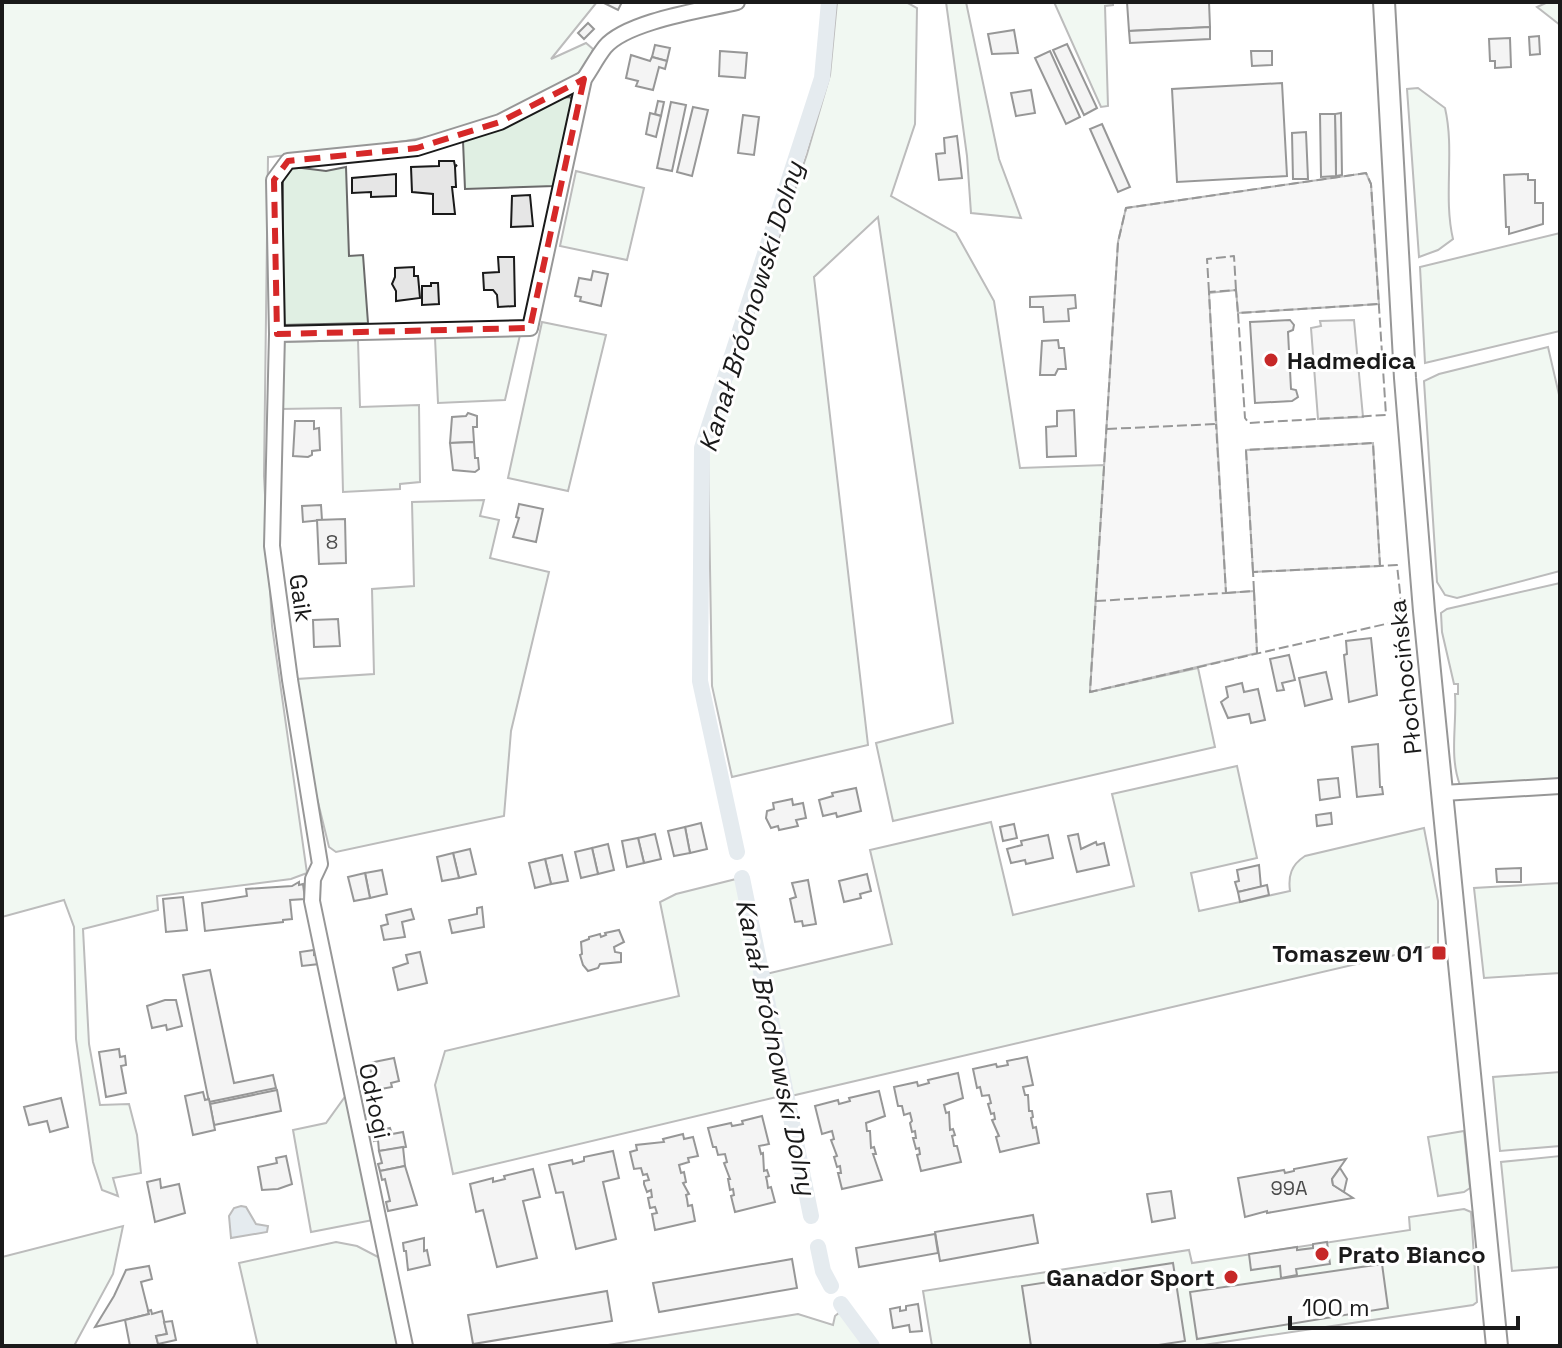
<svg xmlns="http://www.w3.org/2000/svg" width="1562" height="1348" viewBox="0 0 1562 1348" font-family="'Space Grotesk',sans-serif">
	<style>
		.green { fill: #e0efe3; stroke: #6a6a6a; stroke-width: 2 }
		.parking { fill: #ededed; stroke: #6a6a6a; stroke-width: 2 }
		.water { fill: #c6d2dc; stroke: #6a6a6a; stroke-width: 2 }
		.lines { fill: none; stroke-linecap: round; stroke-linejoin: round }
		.canal { stroke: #c6d2dc; stroke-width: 16 }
		.building { fill: #e6e6e6; stroke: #1a1a1a; stroke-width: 2 }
		.minor-casing { stroke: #1a1a1a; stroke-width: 18 }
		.secondary-casing { stroke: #1a1a1a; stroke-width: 24 }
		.minor { stroke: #fff; stroke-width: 14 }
		.secondary { stroke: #fff; stroke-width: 20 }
		.fence { stroke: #1a1a1a; stroke-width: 2; stroke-dasharray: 10 4; stroke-linecap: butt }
		.marked { fill: none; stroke: #d62828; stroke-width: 6; stroke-dasharray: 16 10; stroke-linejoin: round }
		.poi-dot { fill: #c62828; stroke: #fff; stroke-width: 3 }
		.labels { text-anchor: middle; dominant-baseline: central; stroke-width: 6; stroke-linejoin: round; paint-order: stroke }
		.number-label { font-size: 20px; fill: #4d4d4d }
		.poi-label { font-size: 24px; font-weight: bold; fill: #1a1a1a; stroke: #fff; text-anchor: start }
		.street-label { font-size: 24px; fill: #1a1a1a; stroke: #fff }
		.water-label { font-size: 26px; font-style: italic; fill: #1a1a1a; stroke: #fff }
	</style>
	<rect width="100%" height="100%" fill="#fff"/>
	<!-- green -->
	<g class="green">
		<path d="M2,2H597L551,59L586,43L593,49L584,75C560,87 537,100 513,111C439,143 348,149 268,157L264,476L272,626L307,873L291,879L157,896L158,910L83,929L89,1044L100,1105L129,1104L137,1135L141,1173L113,1178L118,1196L102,1190L93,1162L76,1039L74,927L64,900L2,917Z"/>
		<path d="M837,2H906L917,8L915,124L891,196L956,233L994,301L1020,468L1105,465L1090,692L1198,668L1215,747L893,821L876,743L953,723L878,217L814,277L868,745L732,777L712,686L708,449L807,154L830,75Z"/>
		<path d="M946,2H966L999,159L1021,218L971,213L967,156Z"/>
		<path d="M1054,2H1113V5L1105,6L1108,106L1101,107Z"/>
		<path d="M1548,2H1560V25L1537,7Z"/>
		<path d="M1418,88L1445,108C1455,151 1443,196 1453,239L1438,250L1419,257L1407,89Z"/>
		<path d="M570,97L573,101L554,186L465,189L463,141L561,98Z"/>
		<path d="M294,167L326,171L346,167L349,256L363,255L368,323L282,325L283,176Z"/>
		<path d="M576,171L644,188L627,260L560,246Z"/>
		<path d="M1560,233V331L1425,363L1420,267Z"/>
		<path d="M542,322L606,335L568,491L508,478Z"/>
		<path d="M520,335L505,400L438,403L435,338Z"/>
		<path d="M358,340L360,407L419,405L420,482L400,484V489L343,492L341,408L280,409L282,342Z"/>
		<path d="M1548,347L1560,399V571L1457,598L1445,595L1437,582L1424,381L1439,374Z"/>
		<path d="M484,500L480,516L499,520L490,558L549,572L511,731L504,816L336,852L329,847L315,790L297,679L374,674L372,589L414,586L412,502Z"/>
		<path d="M1560,583V780L1460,785C1449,757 1457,724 1455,694H1458V684H1454L1442,632L1441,613L1447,609Z"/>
		<path d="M1237,766L1257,858L1191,873L1199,911L1290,891C1288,876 1291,865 1305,856L1424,828L1438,901V945L791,1096L766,974L892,944L870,850L991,822L1013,915L1134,886L1112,794Z"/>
		<path d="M736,879L781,1096L453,1174L435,1085L445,1051L679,996L660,902L676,894Z"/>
		<path d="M1560,883V973L1484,978L1474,888Z"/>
		<path d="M1560,1072V1146L1500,1151L1493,1077Z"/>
		<path d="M347,1094L373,1220L311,1232L293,1130L326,1123Z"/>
		<path d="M1464,1131L1470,1188L1464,1192L1438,1196L1428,1137Z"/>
		<path d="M1560,1156V1267L1512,1271L1501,1162Z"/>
		<path d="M1464,1209L1471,1212L1477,1302L1473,1305L1197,1346H932L923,1291L1189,1250L1192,1263L1410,1230L1409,1217Z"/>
		<path d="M123,1226L113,1274L74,1346H2V1257Z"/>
		<path d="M336,1242L357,1246L380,1258L399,1346H258L239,1263Z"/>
		<path d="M840,1312L866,1346H602L798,1314L833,1325L835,1316Z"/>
	</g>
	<!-- parking -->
	<g class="parking">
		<path d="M1366,173L1371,184L1379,304L1238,313L1236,290L1209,293L1226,593L1254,591L1257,653L1090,692L1118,242L1126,208Z"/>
		<path d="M1354,320L1363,417L1318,419L1311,328L1321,326L1320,321Z"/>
		<path d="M1373,443L1380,566L1253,572L1246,450Z"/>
	</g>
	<!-- water -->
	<path class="water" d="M241,1206L246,1207L256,1224L268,1226L267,1232L231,1238L229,1216L234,1208Z"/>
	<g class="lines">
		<!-- canal -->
		<g class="canal">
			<path d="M737,852L700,681L702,448L822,78L829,2"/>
			<path d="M742,878L811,1216"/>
			<path d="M818,1247L823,1271L831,1286"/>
			<path d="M841,1304L872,1346"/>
		</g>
	</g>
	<!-- building -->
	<g class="building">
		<path d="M602,2H622L618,10Z"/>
		<path d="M1127,2H1209L1210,27L1129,31Z"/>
		<path d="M588,23L594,29L584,39L578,33Z"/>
		<path d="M1210,27V39L1130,43L1129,31Z"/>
		<path d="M1014,30L1018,53L992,54L988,34Z"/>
		<path d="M1539,36L1540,54L1530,55L1529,37Z"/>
		<path d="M1510,38L1511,67L1495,68V61H1490L1489,39Z"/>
		<path d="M1067,44L1097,108L1084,115L1053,50Z"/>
		<path d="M655,45L670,48L667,61L652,57Z"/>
		<path d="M720,51L747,53L745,78L719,76Z"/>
		<path d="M1050,51L1080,117L1066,124L1035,58Z"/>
		<path d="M1251,51H1272V65L1252,66Z"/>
		<path d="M631,55L650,61L652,57L667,61L665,69L659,67L653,90L636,86L638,81L626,78Z"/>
		<path d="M1282,83L1287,176L1177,182L1172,89Z"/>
		<path d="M1031,90L1035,113L1016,116L1011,93Z"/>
		<path d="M658,101L664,102L661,116L655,114Z"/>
		<path d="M671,102L686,105L672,171L657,168Z"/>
		<path d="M693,107L708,110L692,176L677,172Z"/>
		<path d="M650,113L661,116L656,137L646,134Z"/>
		<path d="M1341,113L1342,175L1336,176L1335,114Z"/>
		<path d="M1320,114H1335L1336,176L1321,177Z"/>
		<path d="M743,115L759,117L754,155L738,153Z"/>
		<path d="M1102,124L1130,187L1118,192L1090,129Z"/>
		<path d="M1306,132L1308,179H1293L1292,133Z"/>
		<path d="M957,136L962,178L939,180L936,154L945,153L944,138Z"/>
		<path d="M439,161H454L455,166L457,165L455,167L456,187H452L455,214H433V194L412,192L411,167L439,166Z"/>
		<path d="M396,174V196L371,197V192L352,193V178Z"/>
		<path d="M1528,174V180H1535V203H1543V224L1509,234V227H1506L1504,175Z"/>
		<path d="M530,195L533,226L511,227L512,196Z"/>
		<path d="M498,257H514L515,306L498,307L497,295L493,290H484L483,273L499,272Z"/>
		<path d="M414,267V276H418L420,298L396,301V291L392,284L395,277V268Z"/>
		<path d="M593,271L608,274L601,306L580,301L581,297L575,296L579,278L591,280Z"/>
		<path d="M431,283H438L439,304L422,305V286H431Z"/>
		<path d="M1075,295L1076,308L1068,309L1069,321L1044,322L1043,307H1030V297Z"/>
		<path d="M1290,320L1294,325L1293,330L1288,332L1291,389L1296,390L1298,397L1292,401L1255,403L1250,322Z"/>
		<path d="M1058,340L1059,348H1064L1066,369H1058L1055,375H1040L1042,341Z"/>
		<path d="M1074,410L1076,456L1047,457L1046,427L1057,426V411Z"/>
		<path d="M468,413L477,416V427H473L474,442L450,443L452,417L466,416Z"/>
		<path d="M295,421H314V429L319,428L320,450L312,451V455L308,457L293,456Z"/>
		<path d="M474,442L475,458H478L479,469L475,472L453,470L450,443Z"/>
		<path d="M519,504L543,509L536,542L513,537L519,518L516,517Z"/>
		<path d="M321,505L322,520L303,522L302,506Z"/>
		<path d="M345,519L346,563L319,564L317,520Z"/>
		<path d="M338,619L340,646L314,647L313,620Z"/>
		<path d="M1371,638L1377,695L1349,702L1344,655L1347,654L1346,641Z"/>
		<path d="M1289,655L1295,680L1282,683L1284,690L1277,691L1270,659Z"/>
		<path d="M1326,672L1332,699L1305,706L1299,678Z"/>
		<path d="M1242,683L1244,692L1258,689L1265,720L1251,723L1249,714L1228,718L1221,702L1228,697L1226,687Z"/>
		<path d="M1378,744L1380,787H1382L1383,794L1357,797L1352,747Z"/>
		<path d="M1338,778L1340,797L1320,800L1318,780Z"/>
		<path d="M856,788L861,811L837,817L836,813L823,816L819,800L833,796L832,793Z"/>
		<path d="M792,799L793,805L803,803L806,818L796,820L798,826L779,830L778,826L771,828L766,818L767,811L774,809L773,803Z"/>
		<path d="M1331,813L1332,824L1317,826L1316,815Z"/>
		<path d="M701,823L707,849L690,853L685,827Z"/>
		<path d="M1014,824L1017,838L1003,841L1000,827Z"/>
		<path d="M685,827L690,853L674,856L668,831Z"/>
		<path d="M655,834L661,859L644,863L638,838Z"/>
		<path d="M1078,834L1081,849L1096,842L1097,845L1104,843L1109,865L1077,872L1068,836Z"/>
		<path d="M1048,835L1053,858L1026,864L1025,860L1011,863L1007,849L1022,845L1021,841Z"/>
		<path d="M638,838L644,863L627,867L622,841Z"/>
		<path d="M608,844L614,870L598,874L592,848Z"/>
		<path d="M592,848L598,874L581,878L575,852Z"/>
		<path d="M470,849L476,874L459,878L453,853Z"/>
		<path d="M453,853L459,878L442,881L437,857Z"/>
		<path d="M562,855L568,881L551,884L545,859Z"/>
		<path d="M545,859L551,884L535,888L529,863Z"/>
		<path d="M1259,865L1261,887L1238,892L1235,882L1239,881L1237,870Z"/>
		<path d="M1521,868V882H1497L1496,869Z"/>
		<path d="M382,870L387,894L370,898L365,873Z"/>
		<path d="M365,873L370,898L354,901L348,877Z"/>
		<path d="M867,874L871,891L860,894L861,898L844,902L839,881Z"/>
		<path d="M808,880L816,924L803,926L802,921L795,922L790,899L796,897L792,883Z"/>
		<path d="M299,882V885L303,884L305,899L290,900L292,919L283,920V922L205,931L202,903L247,896L246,889L292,886Z"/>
		<path d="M1267,885L1269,895L1240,902L1238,892Z"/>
		<path d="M183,897L187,930L166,932L163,899Z"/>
		<path d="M482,907L484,927L452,933L449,920L477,914V908Z"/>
		<path d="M411,909L414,919L402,922L405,937L384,940L381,926L388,924L386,915Z"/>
		<path d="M619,930L624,942L614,947L615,952L621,953V962L600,964L598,968L588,971L583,965L580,955L582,954L581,942L589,939V937L600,934L601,937L606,935L605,933Z"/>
		<path d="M314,950V955L318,954L319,964L302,966L300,952Z"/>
		<path d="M420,952L427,983L398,990L393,968L408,963L406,955Z"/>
		<path d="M210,970L234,1083L273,1075L276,1088L209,1102L183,975Z"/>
		<path d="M165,1000H176L182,1026L167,1030L166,1025L152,1028L147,1006Z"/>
		<path d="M119,1049L120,1057L125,1056L126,1065L121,1066L126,1093L106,1097L99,1052Z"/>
		<path d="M1027,1057L1033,1085L1023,1087L1025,1095H1028L1029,1111H1032L1033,1117L1031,1118L1033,1128L1036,1127L1039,1143L1000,1152L996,1137L999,1136L992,1120L995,1119L994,1113L991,1114L988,1104L991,1103L989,1095L982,1096L980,1087L977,1088L973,1069L996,1064L997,1067L1008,1065L1007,1061Z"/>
		<path d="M394,1058L399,1081L391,1083L392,1087L375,1090L369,1063Z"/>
		<path d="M958,1073L963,1098L944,1105L946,1113L949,1112L950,1130L953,1129L955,1135L952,1136L953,1140L954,1146H957L961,1162L921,1171L917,1155L920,1154L919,1148L916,1149L913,1138H916L915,1131L912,1132L910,1123L912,1121L910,1113L904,1115L902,1106H898L894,1087L917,1082L918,1086L929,1083L928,1080Z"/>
		<path d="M277,1090L281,1111L214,1125L210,1104Z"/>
		<path d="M879,1091L885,1116L866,1123L867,1131H870L871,1148L874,1147L876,1154H873L882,1180L842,1189L838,1173H841L840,1166L837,1167L834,1157L837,1156L831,1140L834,1139L832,1131L822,1134L815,1106L838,1100L839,1104L850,1101L849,1098Z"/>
		<path d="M203,1092L205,1100L209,1099L215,1130L193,1135L185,1096Z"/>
		<path d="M61,1098L68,1127L50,1132L47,1121L29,1125L24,1107Z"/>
		<path d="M762,1116L769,1144L759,1146L761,1154L763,1153L764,1171L767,1170L769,1176L766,1177L767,1181L768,1188L771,1187L775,1202L735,1212L731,1196L734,1195L733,1189L730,1190L728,1179H730L724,1163L727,1162L725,1154L718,1155L716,1147H713L708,1128L731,1123L732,1126L743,1124L742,1121Z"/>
		<path d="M390,1128L392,1134L403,1132L406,1147L379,1151L378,1140L374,1141L372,1132Z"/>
		<path d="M683,1134L684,1139L693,1137L698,1156L688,1158L689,1162L679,1165L681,1173L684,1172L686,1182L683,1183L689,1194L686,1195L687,1199L688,1206L692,1205L695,1221L655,1230L652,1214L657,1213L655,1207L650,1208L648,1198L652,1197L651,1190L647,1192L644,1184V1181L649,1180L647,1174L643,1175L641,1168L634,1169L630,1152L637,1150L636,1145L664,1142L663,1139Z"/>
		<path d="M403,1147L405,1166L380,1171L378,1164L382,1163L379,1151Z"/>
		<path d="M613,1151L619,1178L603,1182L616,1239L576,1249L563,1192L556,1193L549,1165L572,1160L573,1164L584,1161V1157Z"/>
		<path d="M286,1156L292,1184L278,1189L262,1190L258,1167L277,1163L276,1158Z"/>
		<path d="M1346,1159L1332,1179L1333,1185L1353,1198L1267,1213V1211L1245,1217L1238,1178L1284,1170L1285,1173L1294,1171V1169Z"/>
		<path d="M405,1166L417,1205L388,1211L386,1202L390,1201L385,1179L382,1180L380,1171Z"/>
		<path d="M1340,1168L1347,1179L1344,1192L1333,1185L1332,1179Z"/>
		<path d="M533,1169L540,1197L523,1201L537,1258L497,1267L483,1210L476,1212L470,1184L493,1178V1182L505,1179L504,1176Z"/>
		<path d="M160,1179L161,1188L179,1184L185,1213L155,1222L147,1182Z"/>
		<path d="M1171,1191L1175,1218L1152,1222L1147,1194Z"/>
		<path d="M1033,1215L1038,1243L940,1261L935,1232Z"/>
		<path d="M935,1234L938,1253L859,1267L856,1248Z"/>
		<path d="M424,1238V1251L427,1250L430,1265L408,1270L406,1251H404L403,1243Z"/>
		<path d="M1327,1242L1330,1264L1296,1269L1297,1275L1281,1278L1280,1266L1251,1270L1249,1254L1297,1247V1250L1313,1248V1244Z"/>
		<path d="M792,1259L797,1288L659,1312L653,1283Z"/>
		<path d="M1173,1263L1185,1341L1152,1346H1031L1022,1286Z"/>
		<path d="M1382,1264L1388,1308L1197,1339L1190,1292Z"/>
		<path d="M149,1266L152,1279L141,1282L149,1314L95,1327L114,1296L126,1270Z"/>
		<path d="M607,1291L612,1321L473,1344L468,1315Z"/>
		<path d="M918,1304L922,1331L910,1332L909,1325L893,1328L890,1309L900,1307V1311L906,1310V1306Z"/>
		<path d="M151,1310L152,1314L162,1311L167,1334L156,1336L159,1346H130L125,1320L149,1314L148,1311Z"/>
		<path d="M172,1321L176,1340L158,1344L156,1336L167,1334L164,1322Z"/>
	</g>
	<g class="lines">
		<defs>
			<g id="minor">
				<path d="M277,334L530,328L584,79C591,69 597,57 605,47C627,21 704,10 737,2"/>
				<path d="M1443,793L1560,786"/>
				<path d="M405,1346L312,901L313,879L320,864L290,680L272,546L277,334L274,180L288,161L417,148L500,122L584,79"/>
			</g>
			<path id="secondary" d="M1384,2L1405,378L1424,611L1497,1346"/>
		</defs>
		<!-- minor casing -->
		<use href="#minor" class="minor-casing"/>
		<!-- secondary casing -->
		<use href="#secondary" class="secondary-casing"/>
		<!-- minor -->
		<use href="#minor" class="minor"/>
		<!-- secondary -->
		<use href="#secondary" class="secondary"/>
		<!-- fence -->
		<g class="fence">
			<path d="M1209,292L1207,259L1234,256L1236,290"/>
			<path d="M1107,429L1216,424L1209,292L1236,290L1238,313"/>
			<path d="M1253,572L1246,450L1373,443L1380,566"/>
			<path d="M1254,591L1253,572L1397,565L1403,620L1090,692L1118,242L1126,208L1366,173L1371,184L1386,415L1249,423L1245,418L1238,313L1379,304"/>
			<path d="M1226,593L1254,591L1257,653"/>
			<path d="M1096,601L1226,593L1216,424"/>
		</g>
	</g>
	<!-- marked area -->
	<path d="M0 0H1562V1348H0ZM584,79L530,328L277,334L274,180L288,161L417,148L500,122Z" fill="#fff" fill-opacity=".55" fill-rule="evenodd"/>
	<path class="marked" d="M584,79L530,328L277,334L274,180L288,161L417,148L500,122Z"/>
	<!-- markers -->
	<g class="poi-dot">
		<circle cx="1271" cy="360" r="8"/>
		<rect x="1431" y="945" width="16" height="16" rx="4"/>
		<circle cx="1322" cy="1254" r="8"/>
		<circle cx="1231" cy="1277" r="8"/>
	</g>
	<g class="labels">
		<!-- number labels -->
		<g class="number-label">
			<text x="332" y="542">8</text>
			<text x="1289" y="1188">99A</text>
		</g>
		<!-- poi labels -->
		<g class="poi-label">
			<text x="1287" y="360">Hadmedica</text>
			<text x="1423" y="953" text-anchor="end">Tomaszew 01</text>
			<text x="1338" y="1254">Prato Bianco</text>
			<text x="1215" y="1277" text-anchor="end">Ganador Sport</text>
		</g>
		<!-- street labels -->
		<g class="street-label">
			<text transform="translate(301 598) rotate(82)">Gaik</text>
			<text transform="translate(1405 677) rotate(-96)">Płochocińska</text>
			<text transform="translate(375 1101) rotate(78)">Odłogi</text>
		</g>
		<!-- water labels -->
		<g class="water-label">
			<text transform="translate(751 307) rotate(-73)">Kanał Bródnowski Dolny</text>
			<text transform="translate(776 1047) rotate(78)">Kanał Bródnowski Dolny</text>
		</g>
	</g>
	<!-- border -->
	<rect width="1562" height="1348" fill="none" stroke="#1a1a1a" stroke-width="8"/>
	<!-- scale -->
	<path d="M1290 1316v12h228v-12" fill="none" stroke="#1a1a1a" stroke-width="4"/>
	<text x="1302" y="1316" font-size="24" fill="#1a1a1a" stroke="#ffffff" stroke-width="6" paint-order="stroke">100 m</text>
</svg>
